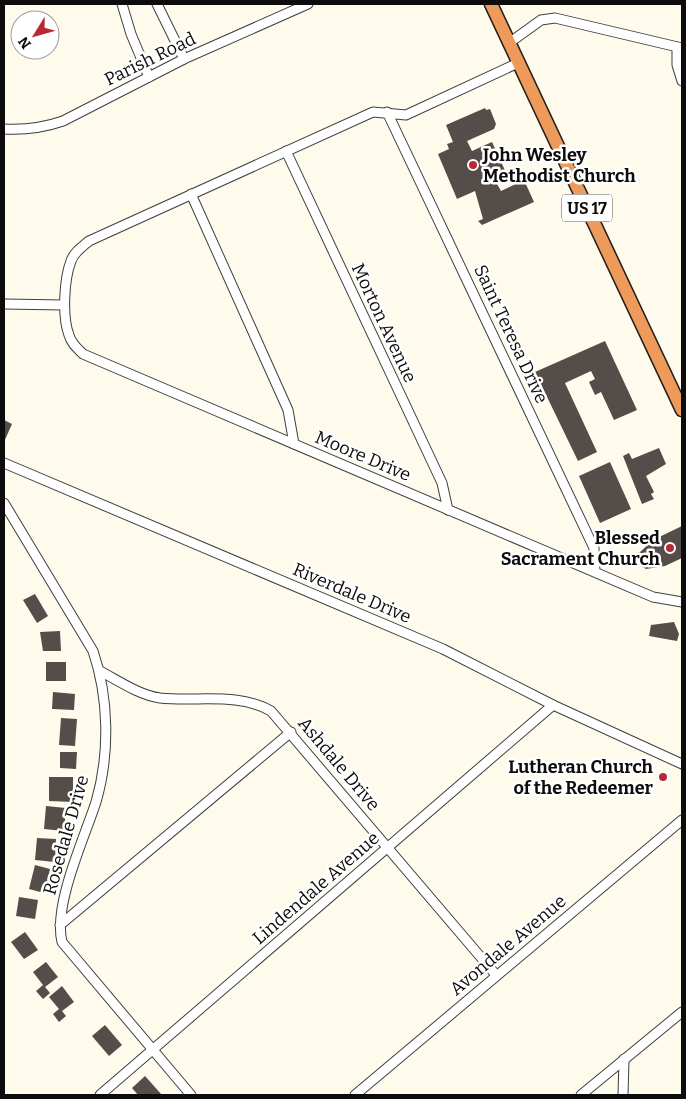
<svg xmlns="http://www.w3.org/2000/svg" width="686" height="1099" viewBox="0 0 686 1099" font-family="Bitter,serif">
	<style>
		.building { fill: #554d49 }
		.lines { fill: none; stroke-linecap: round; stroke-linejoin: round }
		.minor-casing { stroke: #3f3f3f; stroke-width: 11 }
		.highway-casing { stroke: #1d1d1d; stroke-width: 15 }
		.minor { stroke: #fff; stroke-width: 9 }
		.highway { stroke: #ee9a5a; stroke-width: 12 }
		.poi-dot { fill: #b62a35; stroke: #fff; stroke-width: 2 }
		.labels { text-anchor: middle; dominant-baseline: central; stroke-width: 5; stroke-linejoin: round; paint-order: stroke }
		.shield { fill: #fff; stroke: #555; stroke-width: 1 }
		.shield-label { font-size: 16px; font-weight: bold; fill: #0c0c0c }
		.street-label { font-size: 18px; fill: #0c0c0c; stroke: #fff }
		.poi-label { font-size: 18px; font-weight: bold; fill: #0c0c0c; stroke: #fff; text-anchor: end }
	</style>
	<rect width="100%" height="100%" fill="#fefaec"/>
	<!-- building -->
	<g class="building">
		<path d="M485,108L486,110L490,109L496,124L494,129L467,141L472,151L492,142L508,177L496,182L501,191L524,180L534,202L482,225L478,221L483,219L475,191L457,199L438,154L449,149L447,144L453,142L446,125Z"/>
		<path d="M605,341L637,410L614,420L601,392L595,395L589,382L595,379L591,371L565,383L597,452L578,461L535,372Z"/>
		<path d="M4,420L12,424L4,442Z"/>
		<path d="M659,448L666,464L646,476L654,492L651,494L654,499L642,504L623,456L629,453L632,459Z"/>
		<path d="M610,462L631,509L600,523L579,476Z"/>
		<path d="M682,526V558L665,566L646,569L639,565L637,561L639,553L653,540Z"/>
		<path d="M35,594L48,616L37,623L23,600Z"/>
		<path d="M674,622L679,634L677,641L649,636L651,625Z"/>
		<path d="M60,631L61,651H43L40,632Z"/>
		<rect x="46" y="662" width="20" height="19"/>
		<path d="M53,692L75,694L74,710L52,709Z"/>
		<path d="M61,718L77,719L75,746L59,745Z"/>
		<path d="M60,752H77L76,769L60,768Z"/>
		<path d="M49,777H73V802L49,801Z"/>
		<path d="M46,806L66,808L64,831L44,829Z"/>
		<path d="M37,838L56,839L55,862L35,860Z"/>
		<path d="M35,865L50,869L44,893L29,889Z"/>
		<path d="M19,897L38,900L35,919L16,916Z"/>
		<path d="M25,932L38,950L24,959L11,942Z"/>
		<path d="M46,962L58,977L45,987L50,993L43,999L36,991L43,985L33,972Z"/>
		<path d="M62,986L74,1002L62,1011L66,1016L59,1022L53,1014L59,1009L49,997Z"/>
		<path d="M105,1025L122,1045L109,1056L92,1036Z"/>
		<path d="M145,1076L162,1095H138L132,1088Z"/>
	</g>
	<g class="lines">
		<defs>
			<g id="minor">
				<path d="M122,4L131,34L149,77"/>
				<path d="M157,4L184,59"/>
				<path d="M509,43L541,20L555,18L682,48"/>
				<path d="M677,47V65L682,81"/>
				<path d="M518,63L406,115L373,112L89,241C82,247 74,252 71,261C64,279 62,317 69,335C71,343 77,348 83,354L653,597L682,602"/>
				<path d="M387,112L594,548L595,572"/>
				<path d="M4,129C25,130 43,128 63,121L184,59L308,4"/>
				<path d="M286,151L442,483L448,510"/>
				<path d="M191,194L288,410L294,444"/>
				<path d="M4,304L64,305"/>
				<path d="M4,463L443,649L553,705L682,764"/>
				<path d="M4,503L93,651C109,698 110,754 96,802C84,839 53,905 62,942L191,1095"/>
				<path d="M100,671C119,681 139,695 160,698C197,702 238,692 271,711L496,975"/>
				<path d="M60,925L291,732"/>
				<path d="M100,1095L553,705"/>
				<path d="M355,1095L682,820"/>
				<path d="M581,1095L682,1012"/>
				<path d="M623,1095L624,1059"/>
			</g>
			<path id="highway" d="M491,4L682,410"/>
		</defs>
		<!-- minor casing -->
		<use href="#minor" class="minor-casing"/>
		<!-- highway casing -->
		<use href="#highway" class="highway-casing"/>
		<!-- minor -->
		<use href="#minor" class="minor"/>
		<!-- highway -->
		<use href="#highway" class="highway"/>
	</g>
	<!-- markers -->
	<g class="poi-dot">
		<circle cx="473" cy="165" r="5"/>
		<circle cx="670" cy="548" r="5"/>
		<circle cx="663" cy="777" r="5"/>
	</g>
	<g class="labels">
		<!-- shield labels -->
		<rect class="shield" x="562" y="194.5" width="50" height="27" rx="4"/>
		<g class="shield-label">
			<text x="587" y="208">US 17</text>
		</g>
		<!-- street labels -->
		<g class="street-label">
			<text transform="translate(150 59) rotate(-26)">Parish Road</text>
			<text transform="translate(384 323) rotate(65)">Morton Avenue</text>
			<text transform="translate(511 334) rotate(65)">Saint Teresa Drive</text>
			<text transform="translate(363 456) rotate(23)">Moore Drive</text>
			<text transform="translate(352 593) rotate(23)">Riverdale Drive</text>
			<text transform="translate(339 764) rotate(50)">Ashdale Drive</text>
			<text transform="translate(66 835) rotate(-74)">Rosedale Drive</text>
			<text transform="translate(316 888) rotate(-41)">Lindendale Avenue</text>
			<text transform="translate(508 945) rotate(-40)">Avondale Avenue</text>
		</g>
		<!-- poi labels -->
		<g class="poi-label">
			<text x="483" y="155" text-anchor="start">John Wesley<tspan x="483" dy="21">Methodist Church</tspan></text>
			<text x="660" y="538">Blessed<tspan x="660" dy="21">Sacrament Church</tspan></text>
			<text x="653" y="767">Lutheran Church<tspan x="653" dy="21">of the Redeemer</tspan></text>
		</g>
	</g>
	<!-- border -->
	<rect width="686" height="1099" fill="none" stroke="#0c0c0c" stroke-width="10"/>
	<!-- north arrow -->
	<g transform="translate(35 35) rotate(233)"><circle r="24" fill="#ffffff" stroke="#9e9e9e"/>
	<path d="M0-4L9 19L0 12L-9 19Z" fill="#b62a35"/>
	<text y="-8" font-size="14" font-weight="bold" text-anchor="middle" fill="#0c0c0c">N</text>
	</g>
</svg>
